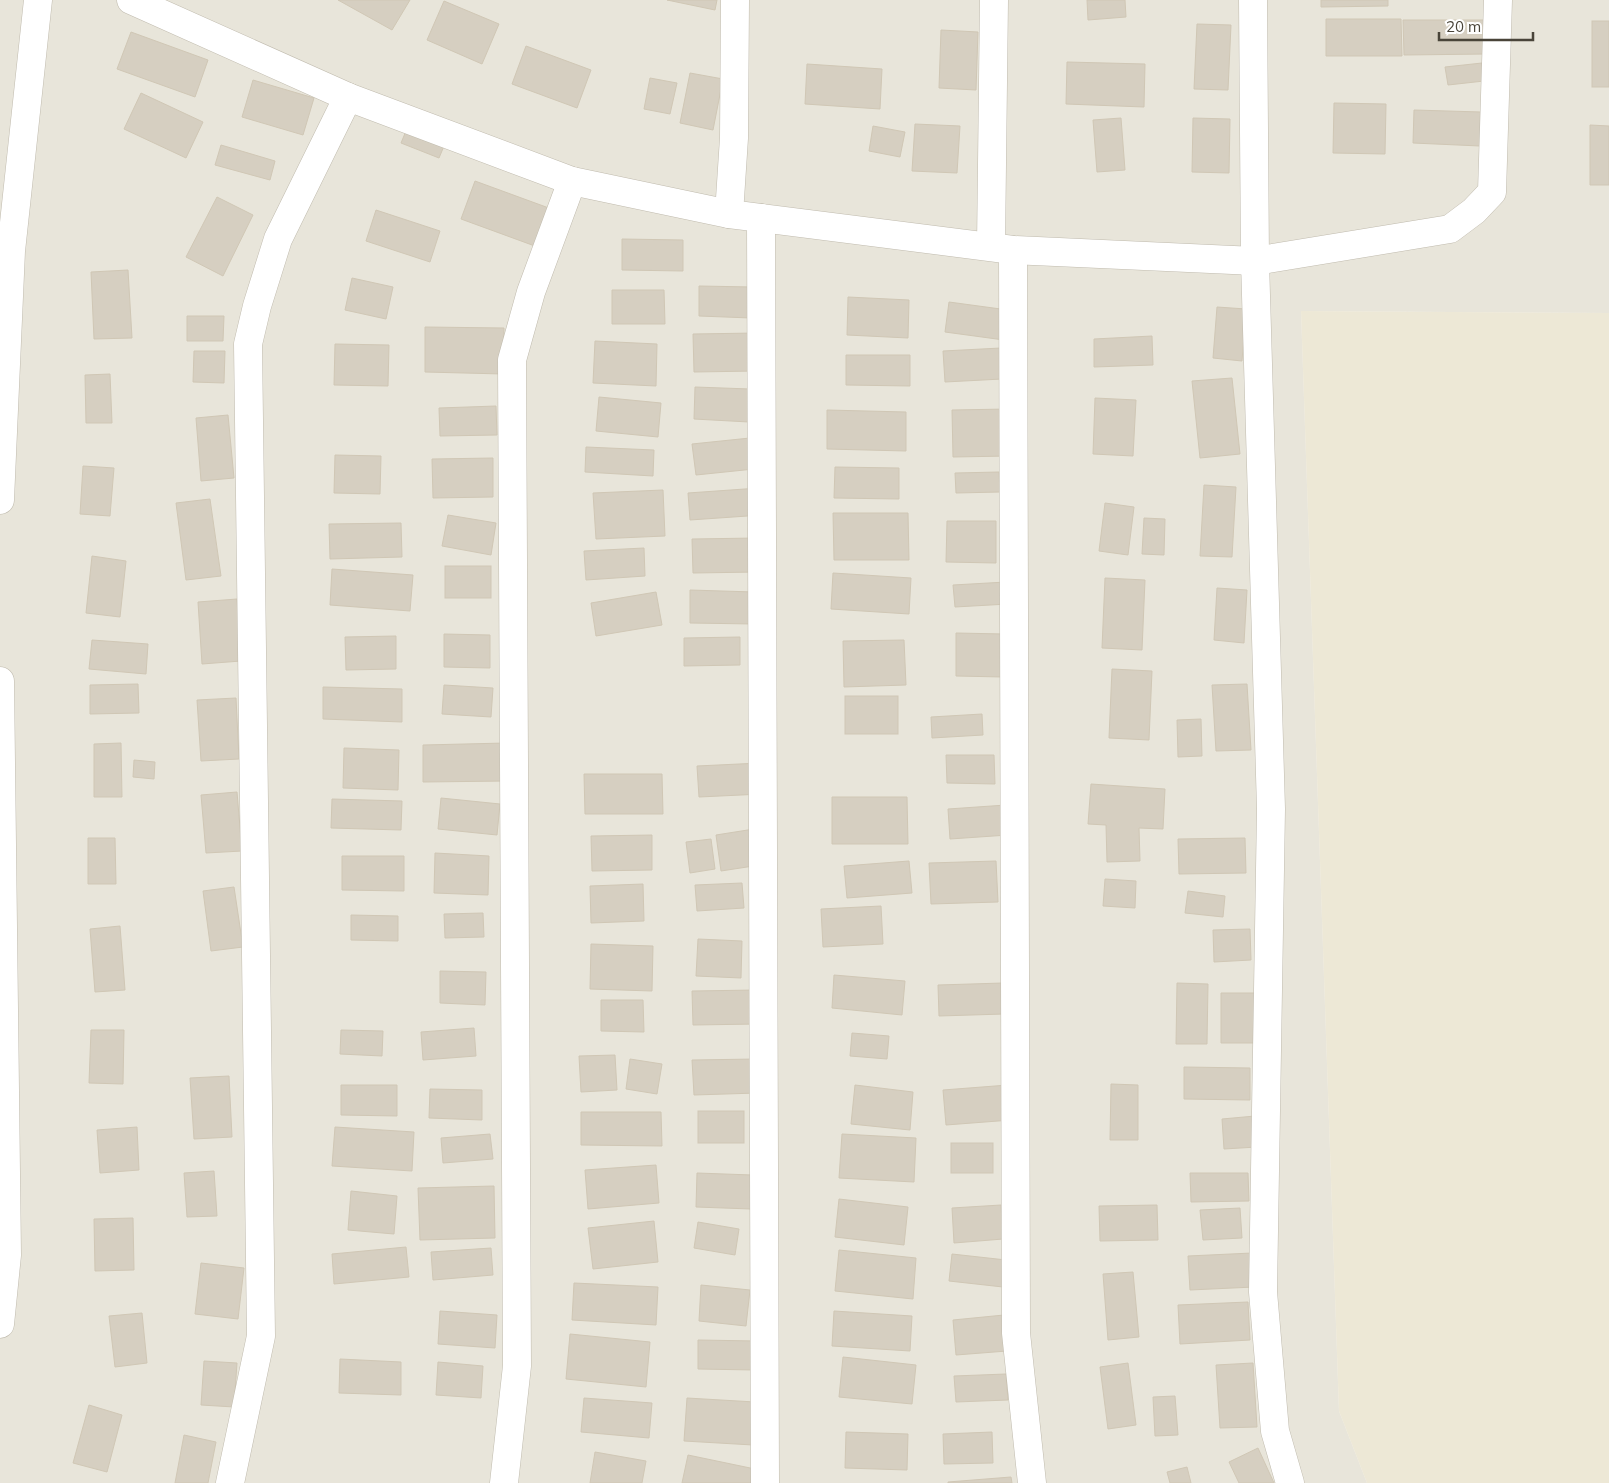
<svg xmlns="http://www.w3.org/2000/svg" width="1609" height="1483" viewBox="0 0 1609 1483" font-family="Mulish,sans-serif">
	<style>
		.residential { fill: #e8e5da }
		.education { fill: #ede8d6 }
		.building { fill: #d6cfc1; stroke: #d0c7b5 }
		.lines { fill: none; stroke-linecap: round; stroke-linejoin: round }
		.minor-casing { stroke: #c0bbae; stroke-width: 29 }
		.minor { stroke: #fff; stroke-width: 28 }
	</style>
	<rect width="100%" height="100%" fill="#f5f2eb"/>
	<!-- residential -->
	<path class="residential" d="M0,0H1609V313L1301,311L1339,1411L1367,1483H0Z"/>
	<!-- education -->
	<path class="education" d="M1301,311L1609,313V1483H1367L1339,1411Z"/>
	<!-- building -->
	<g class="building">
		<path d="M338,0H410L392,30Z"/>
		<path d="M667,0H717L715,10Z"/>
		<path d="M1087,0H1125L1126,17L1088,20Z"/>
		<path d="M1321,0H1388V6L1321,7Z"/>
		<path d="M444,1L499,24L482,64L427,40Z"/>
		<path d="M1326,19H1401L1402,56H1326Z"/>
		<path d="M1403,20H1486L1487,54L1404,55Z"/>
		<rect x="1592" y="21" width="17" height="66"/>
		<path d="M1197,24L1231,25L1228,90L1194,89Z"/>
		<path d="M941,30L978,32L976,90L939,88Z"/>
		<path d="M131,32L208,60L195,97L117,69Z"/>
		<path d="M526,46L591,70L577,108L512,84Z"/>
		<path d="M1067,62L1145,64L1144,107L1066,104Z"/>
		<path d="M1482,63L1484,81L1448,85L1445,67Z"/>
		<path d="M807,64L882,69L880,109L805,104Z"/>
		<path d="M690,73L723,79L713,130L680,123Z"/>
		<path d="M650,78L677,83L670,114L644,109Z"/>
		<path d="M253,80L314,98L303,135L242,117Z"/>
		<path d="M141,93L203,122L186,158L124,129Z"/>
		<path d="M1334,103L1386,104L1385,154L1333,153Z"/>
		<path d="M1414,110L1481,112L1480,146L1413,143Z"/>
		<path d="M1121,118L1125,170L1097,172L1093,120Z"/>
		<path d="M1193,118L1230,119L1229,173L1192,172Z"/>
		<path d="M915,124L960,126L957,173L912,171Z"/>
		<path d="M1590,125L1609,126V185H1590Z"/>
		<path d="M873,126L905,132L900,157L869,151Z"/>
		<path d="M406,131L444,146L439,158L401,143Z"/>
		<path d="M221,145L275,161L270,180L215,165Z"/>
		<path d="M475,181L557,211L543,249L461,219Z"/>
		<path d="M217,197L253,215L223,276L186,257Z"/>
		<path d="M376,210L440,231L430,262L366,241Z"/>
		<path d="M622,239L683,240V271L622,270Z"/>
		<path d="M128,270L132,338L94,339L91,272Z"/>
		<path d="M352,278L393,287L386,319L345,310Z"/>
		<path d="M699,286L752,287L751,318L699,316Z"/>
		<path d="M612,290H664L665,324H612Z"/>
		<path d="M848,297L909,300L908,338L847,335Z"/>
		<path d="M949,302L1008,310L1004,340L945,332Z"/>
		<path d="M1217,307L1246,309L1242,361L1213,358Z"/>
		<path d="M187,316H224L223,341H187Z"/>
		<path d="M425,327L504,328L503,374L425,372Z"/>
		<path d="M756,333V371L694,372L693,334Z"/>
		<path d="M1152,336L1153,365L1094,367V339Z"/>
		<path d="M595,341L657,344L656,386L593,383Z"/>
		<path d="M335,344L389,345L388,386L334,385Z"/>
		<path d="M1001,348L1002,379L945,382L943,351Z"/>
		<path d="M194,351H225L224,383L193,382Z"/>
		<path d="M846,355H910V386L846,385Z"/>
		<path d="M110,374L112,423H86L85,375Z"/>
		<path d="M1232,378L1240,454L1200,458L1192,381Z"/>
		<path d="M695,387L750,389L749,422L694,419Z"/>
		<path d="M599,397L661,403L658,437L596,431Z"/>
		<path d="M1095,398L1136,400L1133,456L1093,454Z"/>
		<path d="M496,406L497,435L440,436L439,408Z"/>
		<path d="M1008,409L1009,456L953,457L952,410Z"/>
		<path d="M827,410L906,412V451L827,449Z"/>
		<path d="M228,415L234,478L201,481L196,418Z"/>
		<path d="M750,438L754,469L696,475L692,444Z"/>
		<path d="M586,447L654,450L653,476L585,472Z"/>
		<path d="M335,455L381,456L380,494L334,493Z"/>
		<path d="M493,458V497L433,498L432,459Z"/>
		<path d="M83,466L114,468L110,516L80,514Z"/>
		<path d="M835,467L899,468V499L834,498Z"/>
		<path d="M999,472L1000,492L956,493L955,473Z"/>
		<path d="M1204,485L1236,487L1232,557L1200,556Z"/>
		<path d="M759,488L762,515L690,520L688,493Z"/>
		<path d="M663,490L665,536L596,539L593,493Z"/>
		<path d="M210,499L221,576L186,580L176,503Z"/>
		<path d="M1105,503L1134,507L1128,555L1099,551Z"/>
		<path d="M833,513H908L909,560H834Z"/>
		<path d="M448,515L496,523L491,555L442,546Z"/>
		<path d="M1144,518L1165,519L1164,555L1142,554Z"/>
		<path d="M947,521H996V563L946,562Z"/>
		<path d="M401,523L402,557L330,559L329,524Z"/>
		<path d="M756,538L757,572L693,573L692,539Z"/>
		<path d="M644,548L645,576L586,580L584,551Z"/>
		<path d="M92,556L126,561L120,617L86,613Z"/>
		<rect x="445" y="566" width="46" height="32"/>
		<path d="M332,569L413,575L410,611L330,605Z"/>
		<path d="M833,573L911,578L909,614L831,609Z"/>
		<path d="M1105,578L1145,580L1142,650L1102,648Z"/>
		<path d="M1006,582L1008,604L955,607L953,585Z"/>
		<path d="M1217,588L1247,590L1244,643L1214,640Z"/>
		<path d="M690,590L754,592V624L690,623Z"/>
		<path d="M656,592L662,625L596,636L591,603Z"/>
		<path d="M237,599L241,661L202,664L198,602Z"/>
		<path d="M956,633L1004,634L1003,677L956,676Z"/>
		<path d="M444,634L490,635V668L444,667Z"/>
		<path d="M396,636V669L346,670L345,637Z"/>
		<path d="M740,637V665L684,666V638Z"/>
		<path d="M92,640L148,644L146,674L89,669Z"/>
		<path d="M904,640L906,685L844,687L843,641Z"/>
		<path d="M1112,669L1152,671L1149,740L1109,738Z"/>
		<path d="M138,684L139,713L90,714V685Z"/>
		<path d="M1247,684L1251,750L1216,751L1212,685Z"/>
		<path d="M444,685L493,688L491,717L442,714Z"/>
		<path d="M323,687L402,689V722L323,719Z"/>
		<rect x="845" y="696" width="53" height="38"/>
		<path d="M236,698L239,759L201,761L197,700Z"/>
		<path d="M982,714L983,735L932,738L931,717Z"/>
		<path d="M1201,719L1202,756L1178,757L1177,720Z"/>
		<path d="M121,743L122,797H94V744Z"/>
		<path d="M506,743L507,781L423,782V745Z"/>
		<path d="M344,748L399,750L398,790L343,788Z"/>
		<path d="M946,755H994L995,784L947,783Z"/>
		<path d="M134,760L155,762L154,779L133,777Z"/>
		<path d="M760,763L762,794L699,797L697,766Z"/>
		<path d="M584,774H662L663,814H585Z"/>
		<path d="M1091,784L1165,789L1163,829L1139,828L1140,861L1107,862L1106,825L1088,824Z"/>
		<path d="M237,792L242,851L206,853L201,795Z"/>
		<path d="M832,797H907L908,844H832Z"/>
		<path d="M441,798L500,804L497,835L438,829Z"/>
		<path d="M332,799L402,801L401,830L331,828Z"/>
		<path d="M1006,805L1008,835L950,839L948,809Z"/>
		<path d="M754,829L760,865L721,871L716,835Z"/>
		<path d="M652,835V870L592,871L591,836Z"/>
		<path d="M88,838H115L116,884H88Z"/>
		<path d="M1245,838L1246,873L1179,874L1178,839Z"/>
		<path d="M711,839L715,869L690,873L686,842Z"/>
		<path d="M435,853L489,856L488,895L434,893Z"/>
		<path d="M342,856H404V891L342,890Z"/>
		<path d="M909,861L912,893L847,898L844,866Z"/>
		<path d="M996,861L998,902L931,904L929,863Z"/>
		<path d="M1105,879L1136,881L1135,908L1103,906Z"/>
		<path d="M742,883L744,908L697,911L695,885Z"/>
		<path d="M643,884L644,921L591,923L590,886Z"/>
		<path d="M234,887L243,947L211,951L203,891Z"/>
		<path d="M1188,891L1225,896L1223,917L1185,913Z"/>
		<path d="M881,906L883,944L823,947L821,909Z"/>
		<path d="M483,913L484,937L445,938L444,914Z"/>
		<path d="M351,915L398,916V941L351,940Z"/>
		<path d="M120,926L125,990L95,992L90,929Z"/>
		<path d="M1250,929L1251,960L1214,962L1213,930Z"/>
		<path d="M698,939L742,941L741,978L696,976Z"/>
		<path d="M591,944L653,946L652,991L590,989Z"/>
		<path d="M440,971L486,972L485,1005L440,1003Z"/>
		<path d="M834,975L905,981L902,1015L832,1008Z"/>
		<path d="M1003,983L1004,1014L939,1016L938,985Z"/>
		<path d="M1177,983L1208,984L1207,1044H1176Z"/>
		<path d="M756,990L757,1024L693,1025L692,991Z"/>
		<path d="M1221,993H1257L1258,1043H1221Z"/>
		<path d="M601,1000H643L644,1032L601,1031Z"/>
		<path d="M474,1028L476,1056L423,1060L421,1032Z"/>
		<path d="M91,1030H124L123,1084L89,1083Z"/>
		<path d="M341,1030L383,1031L382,1056L340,1054Z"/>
		<path d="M852,1033L889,1036L887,1059L850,1056Z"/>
		<path d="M615,1055L617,1090L581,1092L579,1056Z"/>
		<path d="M630,1059L662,1064L657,1094L626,1089Z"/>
		<path d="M756,1059L757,1093L694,1095L692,1060Z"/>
		<path d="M1184,1067L1250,1068V1100L1184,1099Z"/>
		<path d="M229,1076L232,1137L194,1139L190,1078Z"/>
		<path d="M1111,1084L1138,1085V1140H1110Z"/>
		<path d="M341,1085H397V1116L341,1115Z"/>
		<path d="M855,1085L913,1092L910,1130L851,1124Z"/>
		<path d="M1008,1085L1011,1120L946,1125L943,1090Z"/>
		<path d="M430,1089L482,1090V1120L429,1118Z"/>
		<rect x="698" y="1111" width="46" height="32"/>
		<path d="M581,1112H661L662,1146L581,1145Z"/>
		<path d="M1255,1116L1257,1147L1224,1149L1222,1119Z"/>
		<path d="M137,1127L139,1170L100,1173L97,1130Z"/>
		<path d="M335,1127L414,1132L412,1171L332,1166Z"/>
		<path d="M490,1134L493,1159L443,1163L441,1138Z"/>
		<path d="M842,1134L916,1138L914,1182L839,1178Z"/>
		<rect x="951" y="1143" width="42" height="30"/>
		<path d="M656,1165L659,1203L588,1209L585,1170Z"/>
		<path d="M214,1171L217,1216L187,1217L184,1173Z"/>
		<path d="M697,1173L752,1175L751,1209L696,1207Z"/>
		<path d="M1190,1173H1248L1249,1201L1191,1202Z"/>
		<path d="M494,1186L495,1238L420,1240L418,1188Z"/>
		<path d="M351,1191L397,1196L394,1234L348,1230Z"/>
		<path d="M839,1199L908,1207L904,1245L835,1237Z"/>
		<path d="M1001,1205L1003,1239L954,1243L952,1208Z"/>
		<path d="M1157,1205L1158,1240L1100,1241L1099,1206Z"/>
		<path d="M1240,1208L1242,1238L1203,1240L1200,1210Z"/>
		<path d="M133,1218L134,1270L95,1271L94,1219Z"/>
		<path d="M654,1221L658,1262L593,1269L588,1228Z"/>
		<path d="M698,1222L739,1229L735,1255L694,1248Z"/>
		<path d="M406,1247L409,1277L334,1284L332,1254Z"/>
		<path d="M491,1248L493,1275L433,1280L431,1252Z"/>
		<path d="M839,1250L916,1258L913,1299L835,1291Z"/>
		<path d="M1252,1253L1254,1287L1190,1290L1188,1256Z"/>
		<path d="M952,1254L1006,1260L1003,1287L949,1281Z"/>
		<path d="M201,1263L244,1268L238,1319L195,1314Z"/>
		<path d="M1133,1272L1139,1337L1108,1340L1103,1274Z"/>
		<path d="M574,1283L658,1287L656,1325L572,1320Z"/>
		<path d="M701,1285L750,1290L746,1326L699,1321Z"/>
		<path d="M1248,1302L1250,1340L1180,1344L1178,1305Z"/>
		<path d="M440,1311L497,1315L495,1348L438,1344Z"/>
		<path d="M834,1311L912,1316L910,1351L832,1346Z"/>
		<path d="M142,1313L147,1363L115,1367L109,1316Z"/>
		<path d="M1004,1315L1007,1351L956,1355L953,1320Z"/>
		<path d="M570,1334L650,1342L646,1387L566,1379Z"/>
		<path d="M698,1340L756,1341L755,1370L698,1369Z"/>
		<path d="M843,1357L916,1365L912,1404L839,1397Z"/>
		<path d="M340,1359L401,1362V1395L339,1393Z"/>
		<path d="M204,1361L237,1363L234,1407L201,1405Z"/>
		<path d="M438,1362L483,1366L481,1398L436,1395Z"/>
		<path d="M1128,1363L1136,1425L1108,1429L1100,1367Z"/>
		<path d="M1253,1363L1257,1427L1220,1428L1216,1365Z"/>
		<path d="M1006,1374L1008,1400L956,1402L954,1376Z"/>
		<path d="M1175,1396L1178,1435L1155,1436L1153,1397Z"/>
		<path d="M584,1398L652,1403L649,1438L581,1432Z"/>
		<path d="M687,1398L755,1402L753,1445L684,1441Z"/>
		<path d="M89,1405L122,1415L107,1472L73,1463Z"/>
		<path d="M846,1432L908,1434L907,1470L845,1468Z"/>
		<path d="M992,1432L993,1463L944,1464L943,1434Z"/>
		<path d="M184,1435L216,1442L208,1483H175Z"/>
		<path d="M1258,1448L1274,1483H1239L1229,1462Z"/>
		<path d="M595,1452L646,1461L642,1483H590Z"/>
		<path d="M688,1455L755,1469L752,1483H682Z"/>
		<path d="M1187,1467L1191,1483H1170L1167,1472Z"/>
		<path d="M1011,1477L1012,1483H948V1482Z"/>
	</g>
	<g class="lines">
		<defs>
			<g id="minor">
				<path d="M131,0L348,97L572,181L729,214L1013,250L1255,261L1450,229L1474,211L1492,192L1498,0"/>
				<path d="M1253,0L1255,261L1271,809L1263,1292L1275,1431L1290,1483"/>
				<path d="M729,214L734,138L735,0"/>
				<path d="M761,218L765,1483"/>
				<path d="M991,246L994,0"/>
				<path d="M1013,250L1016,1333L1032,1483"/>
				<path d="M0,500L11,251L38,0"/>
				<path d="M0,681L7,1255L0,1324"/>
				<path d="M230,1483L261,1336L248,344L257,306L278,239L348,97"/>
				<path d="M504,1483L517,1366L512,360L531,292L572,181"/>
			</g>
		</defs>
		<!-- minor casing -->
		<use href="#minor" class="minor-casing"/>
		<!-- minor -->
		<use href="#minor" class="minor"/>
	</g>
	<!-- scale -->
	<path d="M1439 32v8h94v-8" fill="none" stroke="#494439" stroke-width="2.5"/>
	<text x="1446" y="32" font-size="15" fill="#494439" stroke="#ffffff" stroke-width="4" paint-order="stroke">20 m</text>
</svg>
